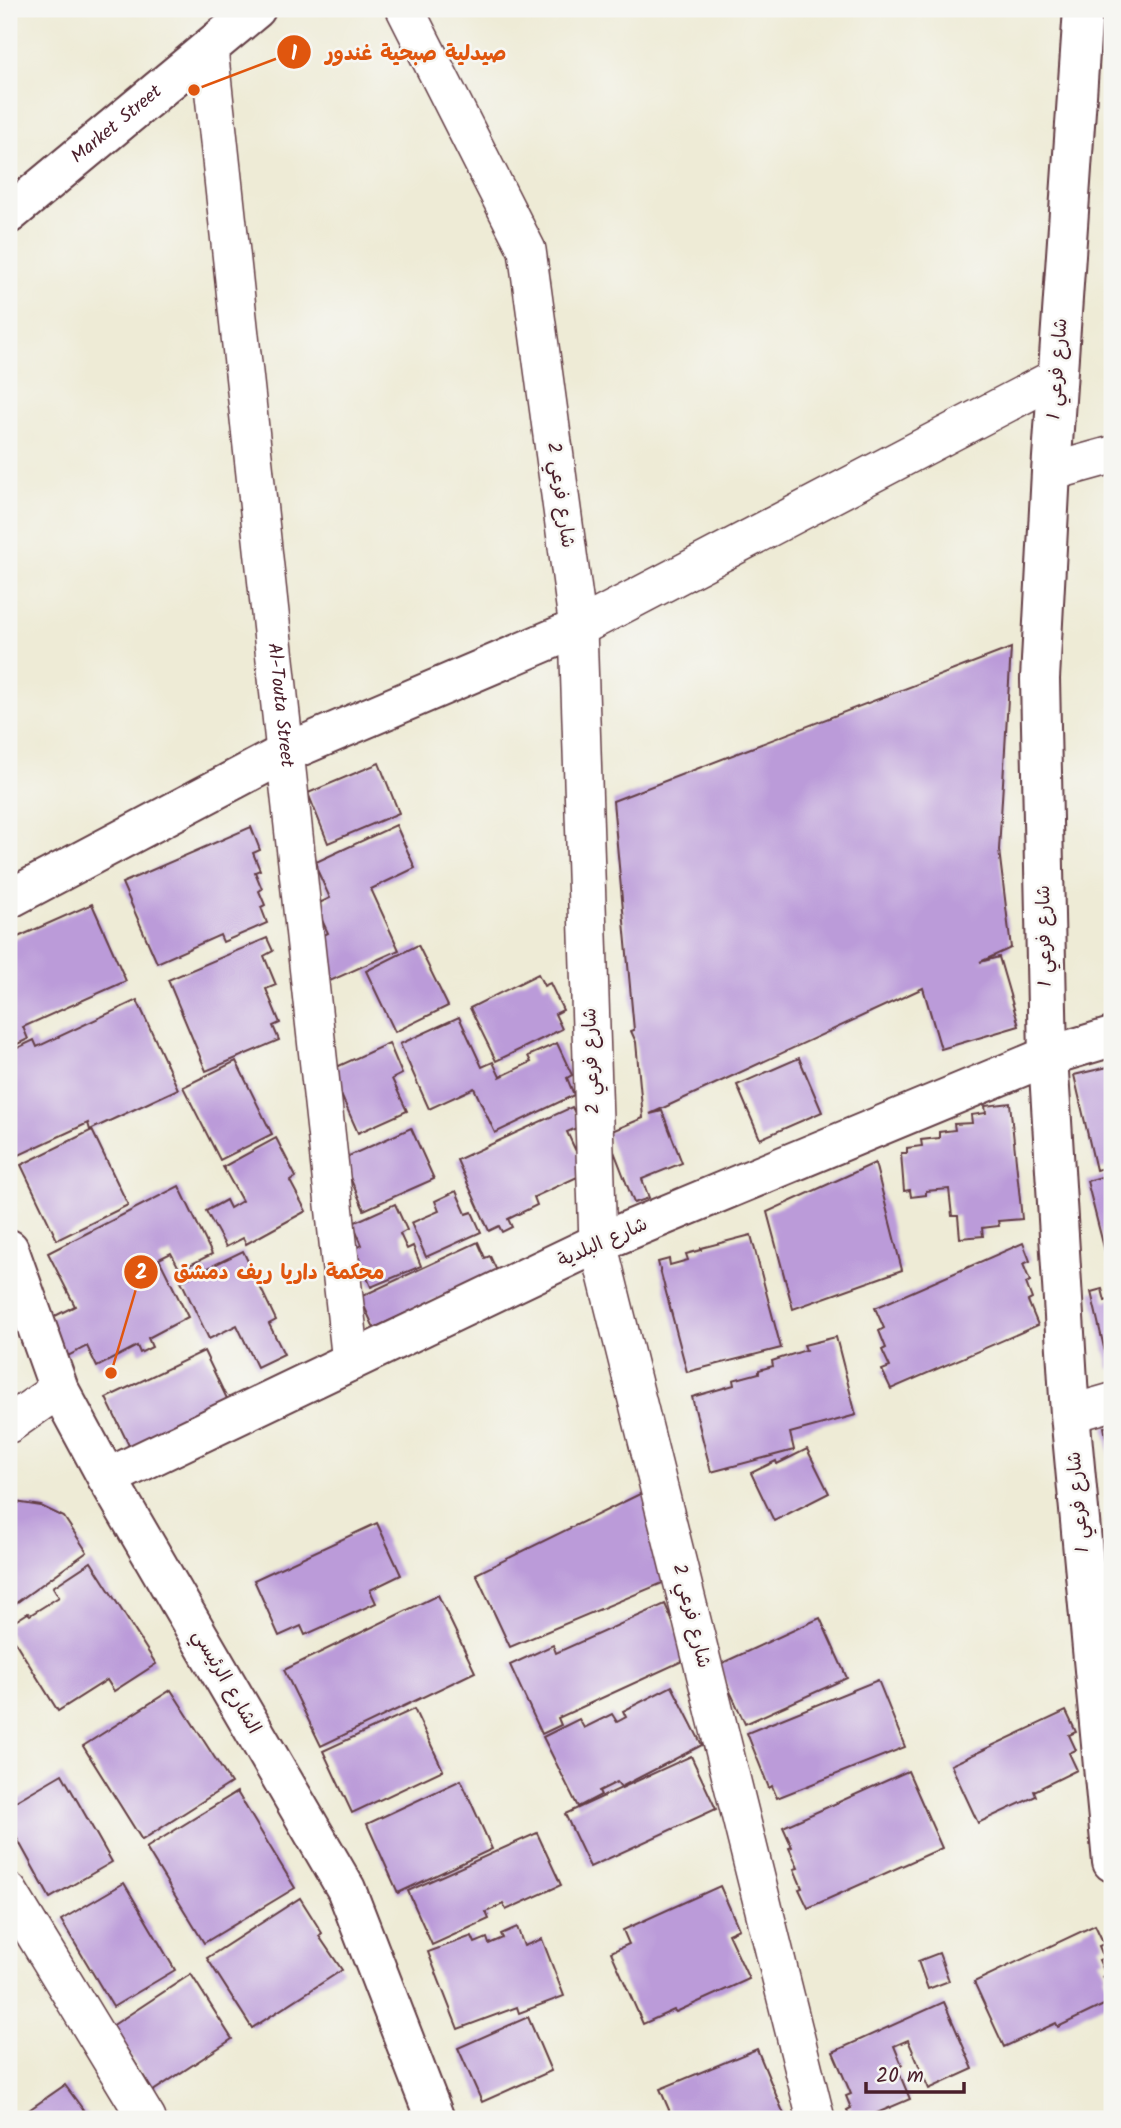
<svg xmlns="http://www.w3.org/2000/svg" width="1121" height="2128" viewBox="0 0 1121 2128" font-family="Kalam,'Playpen Sans Arabic',sans-serif">
	<style>
		.building { fill: #bb9bd9 }
		.lines { fill: none; stroke-linecap: round; stroke-linejoin: round }
		.minor-casing { stroke: #633e45; stroke-width: 40 }
		.tertiary-casing { stroke: #633e45; stroke-width: 42 }
		.minor { stroke: #fff; stroke-width: 37 }
		.tertiary { stroke: #fff; stroke-width: 38 }
		.labels { text-anchor: middle; dominant-baseline: central; stroke-width: 5; stroke-linejoin: round; paint-order: stroke }
		.street-label { font-size: 19px; fill: #4a1f2b; stroke: #f6f6f2 }
		.leader { fill: none; stroke: #e0560e; stroke-width: 2.5 }
		.callout-dot { fill: #e0560e; stroke: #f6f6f2; stroke-width: 2.5 }
		.mark-label { font-size: 21px; text-anchor: middle; font-weight: bold; fill: #fff }
		.callout-label { font-size: 21px; text-anchor: middle; font-weight: bold; fill: #e0560e; stroke: #f6f6f2; stroke-width: 5; stroke-linejoin: round; paint-order: stroke }
	</style>
	<rect width="100%" height="100%" fill="#f6f6f2"/>
	<filter id="ink" filterUnits="userSpaceOnUse"><feTurbulence type="fractalNoise" baseFrequency=".0143" numOctaves="2"/><feDisplacementMap in="SourceGraphic" scale="14" xChannelSelector="R" yChannelSelector="G"/><feConvolveMatrix kernelMatrix="1 2 1 2 8 2 1 2 1" color-interpolation-filters="sRGB"/></filter>
	<filter id="wash" filterUnits="userSpaceOnUse"><feTurbulence type="fractalNoise" baseFrequency=".00686" numOctaves="4" result="noise"/><feDisplacementMap in="SourceGraphic" scale="28" xChannelSelector="R" yChannelSelector="G"/><feGaussianBlur stdDeviation="1.57" result="paint"/><feColorMatrix in="noise" values="0 0 0 0 0 0 0 0 0 0 0 0 0 0 0 0 0 1.4 0 .05"/><feComposite in="paint" operator="in"/></filter>
	<g filter="url(#wash)">
		<rect width="100%" height="100%" fill="#eeebd6"/>
		<g id="blocks">
			<!-- building -->
			<g class="building">
				<path d="M1011,648L999,850L1011,948L980,962L999,957L1019,1026L941,1049L923,988L650,1114L662,1111L682,1163L642,1179L649,1198L634,1203L607,1133L643,1118L636,1042L631,1031L634,1030L613,801Z"/>
				<path d="M379,763L399,813L328,843L308,793Z"/>
				<path d="M396,825L415,868L371,889L399,950L330,981L312,941L328,933L315,905L330,898L314,863Z"/>
				<path d="M251,827L260,850L253,853L260,870L255,872L262,889L259,891L265,905L261,907L267,923L223,942L220,935L157,963L122,883Z"/>
				<path d="M92,904L126,981L23,1027L28,1039L9,1048V941Z"/>
				<path d="M267,938L273,951L264,956L276,985L266,989L280,1023L273,1026L279,1040L206,1071L168,980Z"/>
				<path d="M418,945L448,1006L395,1032L366,971Z"/>
				<path d="M538,974L544,986L550,983L563,1010L555,1014L562,1029L496,1061L470,1008Z"/>
				<path d="M137,1000L178,1089L90,1130L88,1123L15,1157L9,1143V1052L34,1040L37,1047Z"/>
				<path d="M459,1017L482,1067L493,1062L500,1077L531,1062L528,1056L557,1043L572,1075L567,1078L574,1095L495,1133L474,1088L429,1109L400,1044Z"/>
				<path d="M389,1043L402,1074L392,1079L407,1111L358,1133L330,1070Z"/>
				<path d="M799,1058L822,1112L760,1139L737,1085Z"/>
				<path d="M236,1061L272,1134L220,1160L183,1087Z"/>
				<path d="M1112,1066V1166L1096,1170L1074,1075Z"/>
				<path d="M1010,1103L1022,1219L998,1221L999,1226L982,1228L983,1236L960,1238L958,1216H952L949,1189L926,1191V1195L911,1197L910,1190L904,1191L901,1153H907V1148L922,1146L921,1140L939,1138V1132L955,1130L954,1124L972,1123L971,1115L986,1113L985,1106Z"/>
				<path d="M572,1107L581,1126L567,1132L586,1173L534,1197L537,1205L508,1219L512,1227L502,1232L499,1226L489,1231L457,1160Z"/>
				<path d="M411,1128L434,1179L364,1210L342,1159Z"/>
				<path d="M92,1130L128,1205L57,1240L21,1165Z"/>
				<path d="M276,1138L296,1177L290,1181L306,1211L246,1244L243,1238L226,1247L206,1211L226,1200L230,1208L242,1201L223,1167Z"/>
				<path d="M875,1163L902,1270L793,1309L767,1212Z"/>
				<path d="M1112,1174V1275H1111L1087,1181Z"/>
				<path d="M179,1186L212,1254L180,1270L171,1253L159,1259L188,1317L148,1338L152,1347L140,1353L137,1346L97,1367L87,1346L66,1357L47,1320L75,1306L48,1253Z"/>
				<path d="M456,1191L466,1214L472,1212L481,1232L426,1257L411,1223L439,1211L435,1201Z"/>
				<path d="M395,1204L407,1230L400,1234L407,1249L413,1246L421,1266L371,1287L355,1249L362,1245L353,1223Z"/>
				<path d="M751,1235L781,1348L687,1372L658,1262L669,1259L670,1265L688,1260L686,1254L701,1250V1248Z"/>
				<path d="M478,1242L485,1258L490,1256L497,1271L374,1328L360,1297Z"/>
				<path d="M1023,1243L1030,1261L1023,1264L1030,1281L1026,1283L1032,1299L1028,1301L1038,1325L891,1389L882,1370L890,1367L882,1350L886,1348L879,1331L884,1328L875,1308Z"/>
				<path d="M243,1251L276,1320L269,1324L284,1354L257,1367L237,1325L209,1339L181,1281Z"/>
				<path d="M1102,1289L1105,1301L1112,1299V1369H1109L1091,1292Z"/>
				<path d="M836,1337L856,1415L790,1433L794,1450L711,1472L692,1397L734,1385L733,1380L759,1373V1370L773,1366L772,1361L806,1350L804,1345Z"/>
				<path d="M204,1351L232,1409L134,1456L106,1398Z"/>
				<path d="M1112,1426V1462H1111L1104,1427Z"/>
				<path d="M807,1449L829,1493L774,1521L751,1473L776,1461L777,1464Z"/>
				<path d="M644,1492L665,1582L510,1647L476,1574Z"/>
				<path d="M9,1501L41,1506L64,1517L87,1552L9,1608Z"/>
				<path d="M377,1523L401,1575L370,1590L376,1603L305,1635L301,1626L279,1636L254,1580Z"/>
				<path d="M91,1562L156,1664L114,1691L107,1680L58,1711L9,1632V1625L28,1613L30,1615L59,1597L53,1587Z"/>
				<path d="M438,1595L475,1672L321,1746L284,1670Z"/>
				<path d="M665,1604L689,1658L558,1718L561,1725L542,1734L510,1665L553,1645L556,1653Z"/>
				<path d="M820,1618L847,1678L745,1724L718,1665Z"/>
				<path d="M878,1680L905,1747L777,1798L772,1786L769,1788L747,1733Z"/>
				<path d="M672,1686L702,1745L621,1787L617,1782L599,1791L601,1795L578,1807L543,1737L579,1719L584,1728L612,1714L617,1722L626,1717L623,1711Z"/>
				<path d="M171,1690L231,1783L142,1840L83,1746Z"/>
				<path d="M414,1709L443,1770L352,1813L323,1751Z"/>
				<path d="M1066,1711L1076,1732L1069,1735L1076,1750L1069,1753L1077,1770L1034,1791L1036,1796L978,1823L951,1765Z"/>
				<path d="M691,1756L716,1809L590,1867L565,1814Z"/>
				<path d="M908,1771L942,1848L808,1908L799,1889L802,1888L794,1869L798,1868L789,1848L792,1847L783,1827Z"/>
				<path d="M62,1774L112,1862L50,1898L9,1824V1805Z"/>
				<path d="M461,1780L492,1849L398,1893L367,1824Z"/>
				<path d="M237,1792L295,1888L204,1943L146,1848Z"/>
				<path d="M537,1833L561,1885L506,1910L503,1904L486,1912L489,1919L432,1945L408,1891Z"/>
				<path d="M124,1883L175,1970L113,2007L61,1920Z"/>
				<path d="M720,1886L739,1929L728,1934L749,1979L676,2012L674,2010L643,2024L611,1952L629,1944L623,1930Z"/>
				<path d="M300,1898L322,1933L319,1936L342,1970L252,2028L207,1958Z"/>
				<path d="M1095,1925L1104,1944L1099,1946L1104,1958L1099,1960L1106,1975L1103,1976L1112,1997V2001L1058,2027L1056,2023L1004,2047L974,1982Z"/>
				<path d="M517,1927L524,1946L542,1939L564,1996L519,2013L517,2007L458,2029L428,1952L472,1936L475,1943L487,1938L489,1944L503,1938L501,1934Z"/>
				<path d="M939,1953L949,1981L928,1989L918,1961Z"/>
				<path d="M191,1974L232,2039L153,2091L112,2026Z"/>
				<path d="M944,2002L973,2069L929,2089L908,2040L894,2046L902,2065L897,2068L910,2099L863,2119H851L847,2110L851,2108L846,2096L851,2094L833,2052Z"/>
				<path d="M528,2017L551,2071L482,2102L458,2048Z"/>
				<path d="M757,2049L786,2119H673L660,2089Z"/>
				<path d="M65,2085L90,2119H16Z"/>
			</g>
		</g>
	</g>
	<g filter="url(#ink)">
		<use href="#blocks" fill-opacity="0" stroke="#633e45" stroke-width="2"/>
		<g class="lines">
			<defs>
				<g id="minor">
					<path d="M405,9L527,250L578,628L598,1243L816,2119"/>
					<path id="s1" d="M209,49L351,1362"/>
					<path d="M1051,472L1112,455"/>
					<path d="M578,628L1057,377"/>
					<path d="M1070,1414L1112,1402"/>
					<path d="M9,1424L59,1389"/>
					<path d="M9,1892L147,2119"/>
				</g>
				<g id="tertiary">
					<path d="M1083,9L1051,472L1040,679L1048,1056L1070,1414L1112,1862"/>
					<path id="s2" d="M9,214L256,9"/>
					<path d="M9,899L285,753L578,628"/>
					<path d="M9,1249L59,1389L107,1478L346,1889L435,2119"/>
					<path d="M107,1478L598,1243L1048,1056L1112,1037"/>
				</g>
			</defs>
			<!-- minor casing -->
			<use href="#minor" class="minor-casing"/>
			<!-- tertiary casing -->
			<use href="#tertiary" class="tertiary-casing"/>
			<!-- minor -->
			<use href="#minor" class="minor"/>
			<!-- tertiary -->
			<use href="#tertiary" class="tertiary"/>
		</g>
	</g>
	<g class="labels">
		<!-- street labels -->
		<g class="street-label">
			<text stroke="none"><textPath href="#s2" startOffset="140">Market Street</textPath></text>
			<text transform="translate(1058 369) rotate(-86)">شارع فرعي 1</text>
			<text transform="translate(560 495) rotate(82)">شارع فرعي 2</text>
			<text stroke="none"><textPath href="#s1" startOffset="660">Al-Touta Street</textPath></text>
			<text transform="translate(1045 936) rotate(-91)">شارع فرعي 1</text>
			<text transform="translate(592 1061) rotate(-92)">شارع فرعي 2</text>
			<text transform="translate(603 1243) rotate(-24)">شارع البلدية</text>
			<text transform="translate(1079 1502) rotate(-95)">شارع فرعي 1</text>
			<text transform="translate(691 1616) rotate(76)">شارع فرعي 2</text>
			<text transform="translate(226 1682) rotate(60)">الشارع الرئيسي</text>
		</g>
	</g>
	<!-- callouts -->
	<path class="leader" d="M194 90L294 52M111 1373L141 1272"/>
	<g class="callout-dot">
		<circle cx="194" cy="90" r="7"/>
		<circle cx="111" cy="1373" r="7"/>
		<circle cx="294" cy="52" r="18"/>
		<circle cx="141" cy="1272" r="18"/>
	</g>
	<g class="mark-label">
		<text x="294" y="60">1</text>
		<text x="141" y="1279">2</text>
	</g>
	<g class="callout-label">
		<text x="416" y="60">صيدلية صبحية غندور</text>
		<text x="279" y="1279">محكمة داريا ريف دمشق</text>
	</g>
	<!-- margin -->
	<rect width="1121" height="2128" fill="none" stroke="#f6f6f2" stroke-width="35"/>
	<!-- scale -->
	<path d="M866 2082v10h98v-10" fill="none" stroke="#4a1f2b" stroke-width="3.5"/>
	<text x="876" y="2082" font-size="21" fill="#4a1f2b" stroke="#f6f6f2" stroke-width="5" paint-order="stroke">20 m</text>
</svg>
